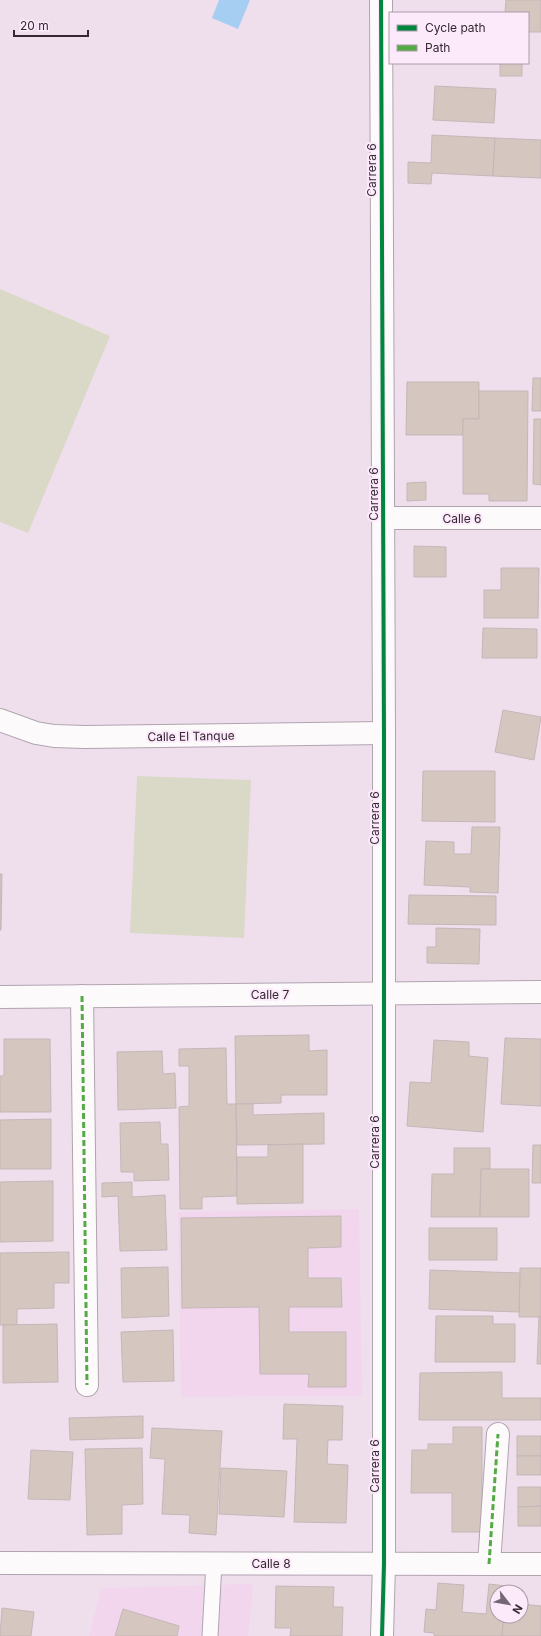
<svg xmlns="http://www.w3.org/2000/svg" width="541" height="1636" viewBox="0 0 541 1636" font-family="Inter,sans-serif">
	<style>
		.built { fill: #f1d6ee }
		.green { fill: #dad9c8 }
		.water { fill: #a5cef2 }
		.building { fill: #d6c6c0; stroke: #c4b7b8 }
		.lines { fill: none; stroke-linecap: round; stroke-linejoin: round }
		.lane-casing { stroke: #b0a4af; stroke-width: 17 }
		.street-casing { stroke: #b0a4af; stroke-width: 24 }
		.lane { stroke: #fdfafc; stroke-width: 15 }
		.street { stroke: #fdfafc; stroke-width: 22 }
		.quiet { stroke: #54aa45; stroke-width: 3; stroke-dasharray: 6 3; stroke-linecap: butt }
		.cycleway-casing { stroke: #fce9fa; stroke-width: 6 }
		.cycleway { stroke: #00873e; stroke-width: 4 }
		.labels { text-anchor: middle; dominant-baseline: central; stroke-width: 4; stroke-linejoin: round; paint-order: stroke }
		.street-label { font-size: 12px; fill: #342833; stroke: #fce9fa }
	</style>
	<rect width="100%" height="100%" fill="#efdfed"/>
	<!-- built -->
	<g class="built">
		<path d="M359,1209L362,1396L181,1397L178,1212Z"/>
		<path d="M253,1584L248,1636H89L101,1588Z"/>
	</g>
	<!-- green -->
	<g class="green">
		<path d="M0,289L110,336L28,533L0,522Z"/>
		<path d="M137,776L251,780L244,938L130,933Z"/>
	</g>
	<!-- water -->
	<path class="water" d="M219,0H250L238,29L212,18Z"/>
	<!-- building -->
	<g class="building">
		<path d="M506,0H541V32H528V13H505Z"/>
		<rect x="500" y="63" width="22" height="13"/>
		<path d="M435,86L496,89L494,123L433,120Z"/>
		<path d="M432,135L495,138L493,176L432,173L431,184L408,183V162L431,163Z"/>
		<path d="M495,138L541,140V178L493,176Z"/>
		<path d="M533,378H541V411H532Z"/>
		<path d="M407,382H479V419H463V435H406Z"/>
		<path d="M479,391H528L527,501H489V494H463V419H479Z"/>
		<path d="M534,419H541V485L533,484Z"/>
		<path d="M426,482V500L407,501V483Z"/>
		<path d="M414,546L446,547V577H414Z"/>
		<path d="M501,568H539L538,618H484V590H501Z"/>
		<path d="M483,628L537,629V658H482Z"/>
		<path d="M503,710L541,717L534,760L495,752Z"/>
		<path d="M423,771H495V822L422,821Z"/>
		<path d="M472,827H500L498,893L470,892V887L424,885L426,841L454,842V854H471Z"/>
		<path d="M0,874H2L1,930H0Z"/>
		<path d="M409,895L496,896V925L408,924Z"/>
		<path d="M436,928L480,929L479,964L427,963V947H436Z"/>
		<path d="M309,1035V1051L327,1050V1095H281V1103L236,1104L235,1036Z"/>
		<path d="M505,1038L541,1039V1106L501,1104Z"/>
		<path d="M4,1039H50L51,1112H0V1076H4Z"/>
		<path d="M434,1040L469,1042V1056L488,1058L483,1132L407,1126L410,1082L431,1083Z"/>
		<path d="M226,1048L227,1104H236L237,1196L202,1197V1209H180L179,1107L189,1106V1066H179V1049Z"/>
		<path d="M162,1051L163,1074L175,1073L176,1108L118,1110L117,1052Z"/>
		<path d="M236,1104H253V1115L324,1113V1144L237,1145Z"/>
		<path d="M51,1119V1169H0V1120Z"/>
		<path d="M160,1122L161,1144H168L169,1180L134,1181V1172H121L120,1123Z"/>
		<path d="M303,1144V1203L237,1204V1157H268V1145Z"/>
		<path d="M533,1145H541V1183H532Z"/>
		<path d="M454,1148H490V1169H481L480,1217H431L432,1174H454Z"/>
		<path d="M481,1169H529V1217H480Z"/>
		<path d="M53,1181V1241L0,1242V1182Z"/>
		<path d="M132,1182V1197L165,1195L167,1250L120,1251L118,1196L102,1197V1183Z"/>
		<path d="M341,1216V1247L308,1248V1278H341L342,1307H289V1332H346V1387H308L309,1374H260L259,1307L182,1308L181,1218Z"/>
		<rect x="429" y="1228" width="68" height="32"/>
		<path d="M69,1252V1283H54V1308L17,1309V1325H0V1253Z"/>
		<path d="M168,1267L169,1316L122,1318L121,1268Z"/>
		<path d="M520,1268H541V1317H519Z"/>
		<path d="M430,1270L520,1273L519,1312L429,1309Z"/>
		<path d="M436,1316H493V1324H515V1362H435Z"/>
		<path d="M539,1317H541V1364H537Z"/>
		<path d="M57,1324L58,1382L3,1383V1325Z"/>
		<path d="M173,1330L174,1381L123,1382L121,1332Z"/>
		<path d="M502,1372V1398H541V1420H419L420,1373Z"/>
		<path d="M284,1404L343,1406L342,1440H328L327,1464L348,1465L346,1523L294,1522L297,1439H283Z"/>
		<path d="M143,1416V1438L70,1440L69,1418Z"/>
		<path d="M453,1427H482V1532H452V1493H411L412,1450H428V1444H453Z"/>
		<path d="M152,1428L222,1431L216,1535L189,1533L190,1515L162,1514L165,1459L150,1458Z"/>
		<rect x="517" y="1436" width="24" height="20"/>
		<path d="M142,1448L143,1504L122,1505V1534L87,1535L85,1449Z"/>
		<path d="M31,1450L73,1452L70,1500L28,1499Z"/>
		<rect x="517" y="1456" width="24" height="19"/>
		<path d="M221,1468L287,1471L284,1517L219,1514Z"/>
		<path d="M518,1487H541V1506L518,1507Z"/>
		<path d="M541,1506V1526H518V1507Z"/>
		<path d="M438,1583L464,1585L462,1612L486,1614L489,1584L506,1586L505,1592H497V1616H504L502,1636H434V1633L424,1632L426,1609L436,1610Z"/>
		<path d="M276,1586L334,1587L333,1607H343L342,1636H290L291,1628H275Z"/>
		<path d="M521,1604L541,1606V1636H502L504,1616H521Z"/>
		<path d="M2,1608L34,1612L31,1636H0Z"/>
		<path d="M123,1609L179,1626L177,1636H115Z"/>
	</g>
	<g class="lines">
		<defs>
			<path id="lane" d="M210,1636L214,1563"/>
			<g id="street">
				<path d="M381,0L384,733V1564L382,1636"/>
				<path d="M383,518H541"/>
				<path d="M0,720L36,733L54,736L85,737L384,733"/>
				<path d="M82,996L87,1385"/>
				<path d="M0,997L541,992"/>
				<path d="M0,1563L541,1564"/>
				<path d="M489,1564L498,1434"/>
			</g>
		</defs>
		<!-- lane casing -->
		<use href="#lane" class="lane-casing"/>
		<!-- street casing -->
		<use href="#street" class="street-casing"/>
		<!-- lane -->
		<use href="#lane" class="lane"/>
		<!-- street -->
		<use href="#street" class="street"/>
		<!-- quiet -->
		<g class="quiet">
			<path d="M82,996L87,1385"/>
			<path d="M489,1564L498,1434"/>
		</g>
		<defs>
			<path id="cycleway" d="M381,0L384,733V1564L382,1636"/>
		</defs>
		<!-- cycleway casing -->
		<use href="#cycleway" class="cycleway-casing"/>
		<!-- cycleway -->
		<use href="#cycleway" class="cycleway"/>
	</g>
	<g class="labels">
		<!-- street labels -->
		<g class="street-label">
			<text transform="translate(371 170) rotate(-90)">Carrera 6</text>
			<text transform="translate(373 494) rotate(-90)">Carrera 6</text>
			<text x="462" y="518">Calle 6</text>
			<text transform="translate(191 736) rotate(-1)">Calle El Tanque</text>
			<text transform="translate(374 818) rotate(-90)">Carrera 6</text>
			<text x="270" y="994">Calle 7</text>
			<text transform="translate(374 1142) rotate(-90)">Carrera 6</text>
			<text transform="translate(374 1466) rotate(-90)">Carrera 6</text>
			<text x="271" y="1563">Calle 8</text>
		</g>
	</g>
	<!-- legend -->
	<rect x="389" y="12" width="140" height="52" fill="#fce9fa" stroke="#ac9caa"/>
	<rect x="397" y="25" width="20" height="6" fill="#00873e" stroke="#ac9caa"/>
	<text x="425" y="32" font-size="12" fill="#342833">Cycle path</text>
	<rect x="397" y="45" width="20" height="6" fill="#54aa45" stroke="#ac9caa"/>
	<text x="425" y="52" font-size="12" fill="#342833">Path</text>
	<!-- north arrow -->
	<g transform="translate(509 1604) rotate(121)"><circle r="19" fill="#fce9fa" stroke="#ac9caa"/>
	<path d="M0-3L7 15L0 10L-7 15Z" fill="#756874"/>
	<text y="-6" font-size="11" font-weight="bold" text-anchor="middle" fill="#342833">N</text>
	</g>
	<!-- scale -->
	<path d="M14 30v6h74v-6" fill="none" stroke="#342833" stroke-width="2"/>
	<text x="20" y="30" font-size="12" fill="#342833" stroke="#fce9fa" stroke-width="3" paint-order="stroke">20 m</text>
</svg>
